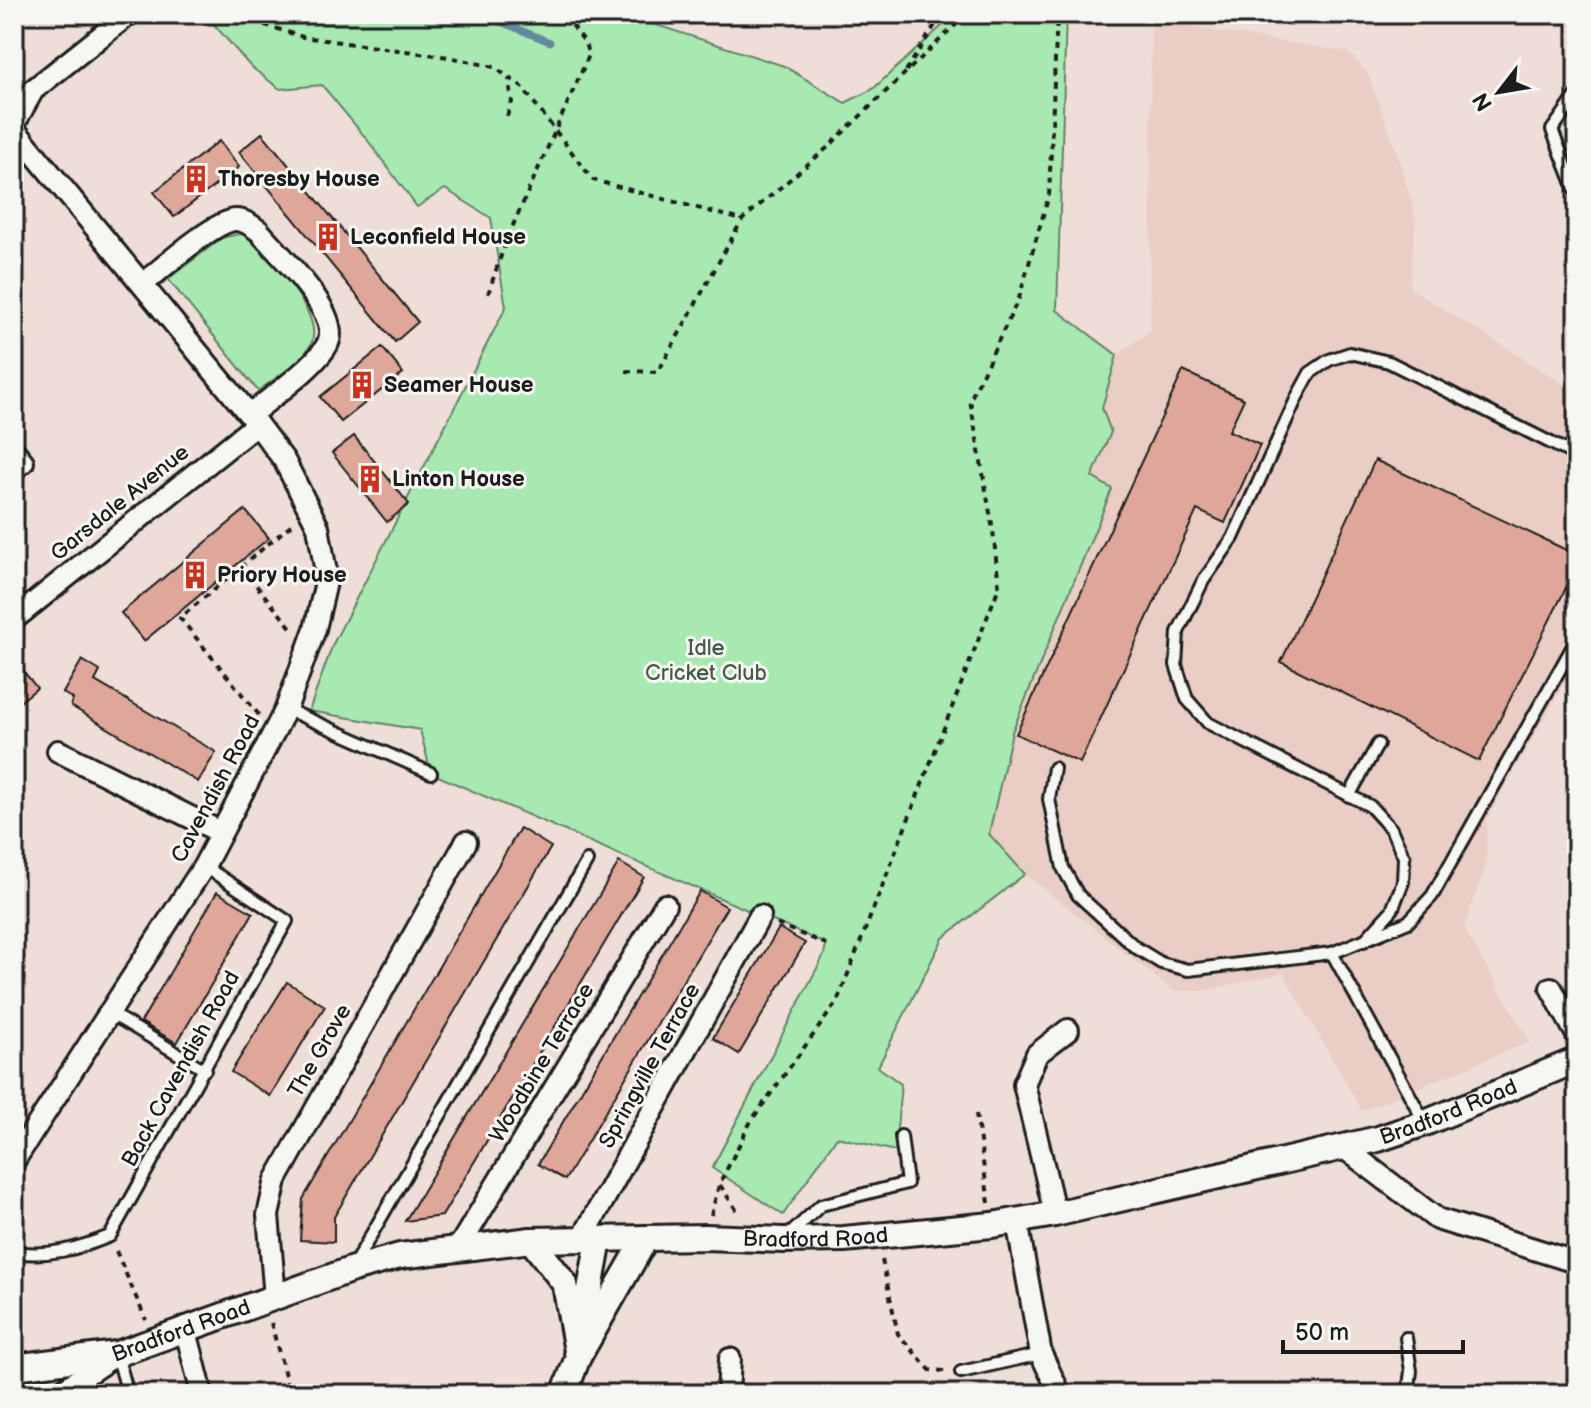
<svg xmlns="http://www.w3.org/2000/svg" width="1591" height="1408" viewBox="0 0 1591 1408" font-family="'Balsamiq Sans',sans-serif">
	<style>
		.built { fill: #eacec5 }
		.green { fill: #a8e9b2; stroke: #628267; stroke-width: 2 }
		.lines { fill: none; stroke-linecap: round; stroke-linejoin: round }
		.stream { stroke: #62899d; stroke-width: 7 }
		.building { fill: #dfa79a; stroke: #1c1c1c; stroke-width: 2 }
		.service-casing { stroke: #1c1c1c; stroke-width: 16 }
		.minor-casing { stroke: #1c1c1c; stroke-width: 26 }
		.tertiary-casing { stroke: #1c1c1c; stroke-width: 30 }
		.path { stroke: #1c1c1c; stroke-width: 4; stroke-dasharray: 6 6; stroke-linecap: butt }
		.service { stroke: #f6f6f2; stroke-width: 10 }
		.minor { stroke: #f6f6f2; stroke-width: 20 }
		.tertiary { stroke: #f6f6f2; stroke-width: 24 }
		.labels { text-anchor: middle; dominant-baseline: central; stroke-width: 6; stroke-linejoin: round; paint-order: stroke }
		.poi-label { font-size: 22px; font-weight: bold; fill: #1c1c1c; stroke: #f6f6f2; text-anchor: start }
		.street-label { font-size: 22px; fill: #1c1c1c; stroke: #f6f6f2 }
		.park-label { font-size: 22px; fill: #465a49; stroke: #f6f6f2 }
	</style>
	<rect width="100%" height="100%" fill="#efded8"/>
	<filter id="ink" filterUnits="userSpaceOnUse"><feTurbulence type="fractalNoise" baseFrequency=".0125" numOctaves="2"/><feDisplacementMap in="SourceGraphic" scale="16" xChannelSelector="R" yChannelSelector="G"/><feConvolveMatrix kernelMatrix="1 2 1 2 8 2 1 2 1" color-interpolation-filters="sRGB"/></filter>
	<g filter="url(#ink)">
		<!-- built -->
		<path class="built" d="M1151,21L1349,52L1368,74L1394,143L1416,216L1410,288L1577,392V661L1487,819L1486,866L1464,928L1530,1042L1362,1111L1283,973L1202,991H1173L1025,874L989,834L1012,732L1112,490L1092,477L1111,433L1102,408L1117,355L1150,331Z"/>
		<!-- green -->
		<g class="green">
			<path d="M205,14H622L784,66L845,103L873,89L955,14H1066L1057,310L1117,355L1102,408L1111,432L1092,477L1112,489L1012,732L989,834L1025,874L943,938L878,1067L901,1084L895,1151L837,1137L783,1215L712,1168L824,955L826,944L431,773L420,730L309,711L333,644L506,307L491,218L445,189L417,207L366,138L322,85L280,89L250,66Z"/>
			<path d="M243,233C265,251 328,317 310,346C299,365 275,378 258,391L168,279L222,238Z"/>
		</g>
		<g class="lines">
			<!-- stream -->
			<path class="stream" d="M481,14L550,42"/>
		</g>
		<!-- building -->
		<g class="building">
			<path d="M262,133L418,322L395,342L239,152Z"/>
			<path d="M219,141L239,167L174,217L154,192Z"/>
			<path d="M382,347L403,373L341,422L320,397Z"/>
			<path d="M1183,371L1244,399L1229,431L1260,445L1225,523L1197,510L1080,763L1016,734Z"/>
			<path d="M354,436L409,504L387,522L332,453Z"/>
			<path d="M1375,460L1577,555V566L1479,761L1281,662Z"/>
			<path d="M245,510L269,538L144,641L121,613Z"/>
			<path d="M82,660L100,671L95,681L216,752L198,782L71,706L73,699L63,693Z"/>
			<path d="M16,662L37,688L14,707V663Z"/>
			<path d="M520,828L551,847L334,1217V1242L300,1240L303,1199Z"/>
			<path d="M619,862L644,877L442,1216L405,1221Z"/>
			<path d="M700,891L727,907L565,1180L538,1164Z"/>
			<path d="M217,892L253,913L177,1043L141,1022Z"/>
			<path d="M779,928L805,943L739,1054L713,1038Z"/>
			<path d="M287,982L325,1006L270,1096L231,1072Z"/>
		</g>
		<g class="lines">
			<defs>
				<g id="service">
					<path d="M1577,95L1552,130L1577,194"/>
					<path d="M286,709L431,773"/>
					<path d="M1054,768L1049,799L1063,868L1078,895L1135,947L1161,963L1188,970L1332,953L1408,922L1432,896L1577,639"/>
					<path d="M1349,796L1378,744"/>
					<path d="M1364,941L1392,910L1403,882L1404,857L1391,829L1370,806L1208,723L1187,699L1176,665L1178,632L1203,581L1233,538L1298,395L1310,373L1329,360L1350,353L1389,362L1577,456"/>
					<path d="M1332,953L1425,1123"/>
					<path d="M110,1013L205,1070"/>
					<path d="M788,1236L821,1205L907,1183L901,1136"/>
					<path d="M14,1252C48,1257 78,1249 110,1236L287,921L204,866"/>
					<path d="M355,1263L587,861"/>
					<path d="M1406,1338L1411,1371L1408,1394"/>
					<path d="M117,1354L128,1394"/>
					<path d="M961,1372L1041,1354"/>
				</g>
				<g id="minor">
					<path d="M14,124L33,90L129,14"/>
					<path d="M14,129L257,424L284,460L318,527L327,578L315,629L286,709L204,866L14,1161"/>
					<path d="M143,284C161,269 215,220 236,220C245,220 252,226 259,231C278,254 342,313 328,343C317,366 270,398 250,415"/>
					<path d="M14,451L23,462L14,469"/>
					<path d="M14,619L257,424"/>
					<path d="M58,751L220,832"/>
					<path d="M1551,988L1577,1035"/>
					<path d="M1343,1147L1437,1219L1569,1260"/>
					<path d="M1055,1214L1024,1084L1037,1054L1068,1030"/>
					<path d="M1017,1221L1041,1354L1060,1394"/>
					<path d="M582,1239L760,916"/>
					<path d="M459,1247L665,905"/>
					<path d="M275,1298L268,1215L276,1180L466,842"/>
					<path d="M185,1327L202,1394"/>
					<path d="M57,1394L117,1354"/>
					<path d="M728,1394L730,1359"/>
				</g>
				<g id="tertiary">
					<path d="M531,1240L565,1284L578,1357"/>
					<path d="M581,1339L599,1240"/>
					<path id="s1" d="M14,1367L117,1354L353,1269L400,1256L531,1240L705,1237L784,1240L844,1239L992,1225L1055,1214L1378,1139L1425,1123L1577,1060"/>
					<path d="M564,1394L578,1357L646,1238"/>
				</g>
			</defs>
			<!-- service casing -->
			<use href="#service" class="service-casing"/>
			<!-- minor casing -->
			<use href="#minor" class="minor-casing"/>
			<!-- tertiary casing -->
			<use href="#tertiary" class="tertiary-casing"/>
			<!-- path -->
			<g class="path">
				<path d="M230,14L303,37L449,57L494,67L522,87L593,180L742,220"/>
				<path d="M906,71L942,14"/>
				<path d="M507,116L512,102L509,79"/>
				<path d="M488,294L506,241L589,55L584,41L564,14"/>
				<path d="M626,371L658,372L742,220L827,148L967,14"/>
				<path d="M241,567L293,630"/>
				<path d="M259,715L180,618L292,524"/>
				<path d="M777,924L826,944"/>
				<path d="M976,1114L989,1203"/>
				<path d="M720,1185L739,1214"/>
				<path d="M711,1215L719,1185L751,1121L837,1002L999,587L993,530L970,400L1019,298L1049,195L1057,14"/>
				<path d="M116,1251L146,1320"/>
				<path d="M882,1260L898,1334L930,1370L945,1371"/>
				<path d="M271,1323L290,1394"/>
			</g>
			<!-- service -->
			<use href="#service" class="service"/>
			<!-- minor -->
			<use href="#minor" class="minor"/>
			<!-- tertiary -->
			<use href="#tertiary" class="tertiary"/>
		</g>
	</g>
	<!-- icons -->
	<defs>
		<symbol id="building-bare" viewBox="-9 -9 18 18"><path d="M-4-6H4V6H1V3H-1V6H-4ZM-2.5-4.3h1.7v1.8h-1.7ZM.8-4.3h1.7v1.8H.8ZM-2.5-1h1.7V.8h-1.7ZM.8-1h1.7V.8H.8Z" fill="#c8321e" stroke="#f6f6f2" stroke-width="2.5" paint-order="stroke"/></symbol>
	</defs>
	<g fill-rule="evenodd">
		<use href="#building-bare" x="176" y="159" width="40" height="40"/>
		<use href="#building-bare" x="308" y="217" width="40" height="40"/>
		<use href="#building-bare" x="342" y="365" width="40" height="40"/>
		<use href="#building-bare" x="350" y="459" width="40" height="40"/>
		<use href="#building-bare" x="175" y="555" width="40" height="40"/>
	</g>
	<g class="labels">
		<!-- poi labels -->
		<g class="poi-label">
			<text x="218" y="179">Thoresby House</text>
			<text x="350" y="237">Leconfield House</text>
			<text x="384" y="385">Seamer House</text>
			<text x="392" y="479">Linton House</text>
			<text x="217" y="575">Priory House</text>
		</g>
		<!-- street labels -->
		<g class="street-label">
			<text transform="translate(120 503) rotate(-39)">Garsdale Avenue</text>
			<text transform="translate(216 789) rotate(-62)">Cavendish Road</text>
			<text transform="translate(320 1051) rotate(-60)">The Grove</text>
			<text transform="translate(542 1063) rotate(-59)">Woodbine Terrace</text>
			<text transform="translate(650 1066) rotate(-61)">Springville Terrace</text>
			<text transform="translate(181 1069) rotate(-61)">Back Cavendish Road</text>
			<text stroke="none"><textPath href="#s1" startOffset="1468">Bradford Road</textPath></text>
			<text stroke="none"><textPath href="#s1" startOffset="820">Bradford Road</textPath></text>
			<text stroke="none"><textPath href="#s1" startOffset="172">Bradford Road</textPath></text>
		</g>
		<!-- park labels -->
		<g class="park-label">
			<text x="706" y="648">Idle<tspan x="706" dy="25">Cricket Club</tspan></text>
		</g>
	</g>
	<!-- margin -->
	<rect width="1591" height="1408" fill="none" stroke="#f6f6f2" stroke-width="48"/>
	<rect x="24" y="24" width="1543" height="1360" fill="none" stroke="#1c1c1c" stroke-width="3" filter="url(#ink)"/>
	<!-- north arrow -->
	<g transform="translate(1499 92) rotate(239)" stroke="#f6f6f2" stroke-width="6" paint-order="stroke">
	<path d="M0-6L14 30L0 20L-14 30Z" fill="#1c1c1c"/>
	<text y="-12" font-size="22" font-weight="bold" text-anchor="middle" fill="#1c1c1c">N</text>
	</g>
	<!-- scale -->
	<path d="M1283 1340v12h180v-12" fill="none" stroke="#1c1c1c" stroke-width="4"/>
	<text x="1295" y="1340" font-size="24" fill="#1c1c1c" stroke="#f6f6f2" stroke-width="6" paint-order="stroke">50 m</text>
</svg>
